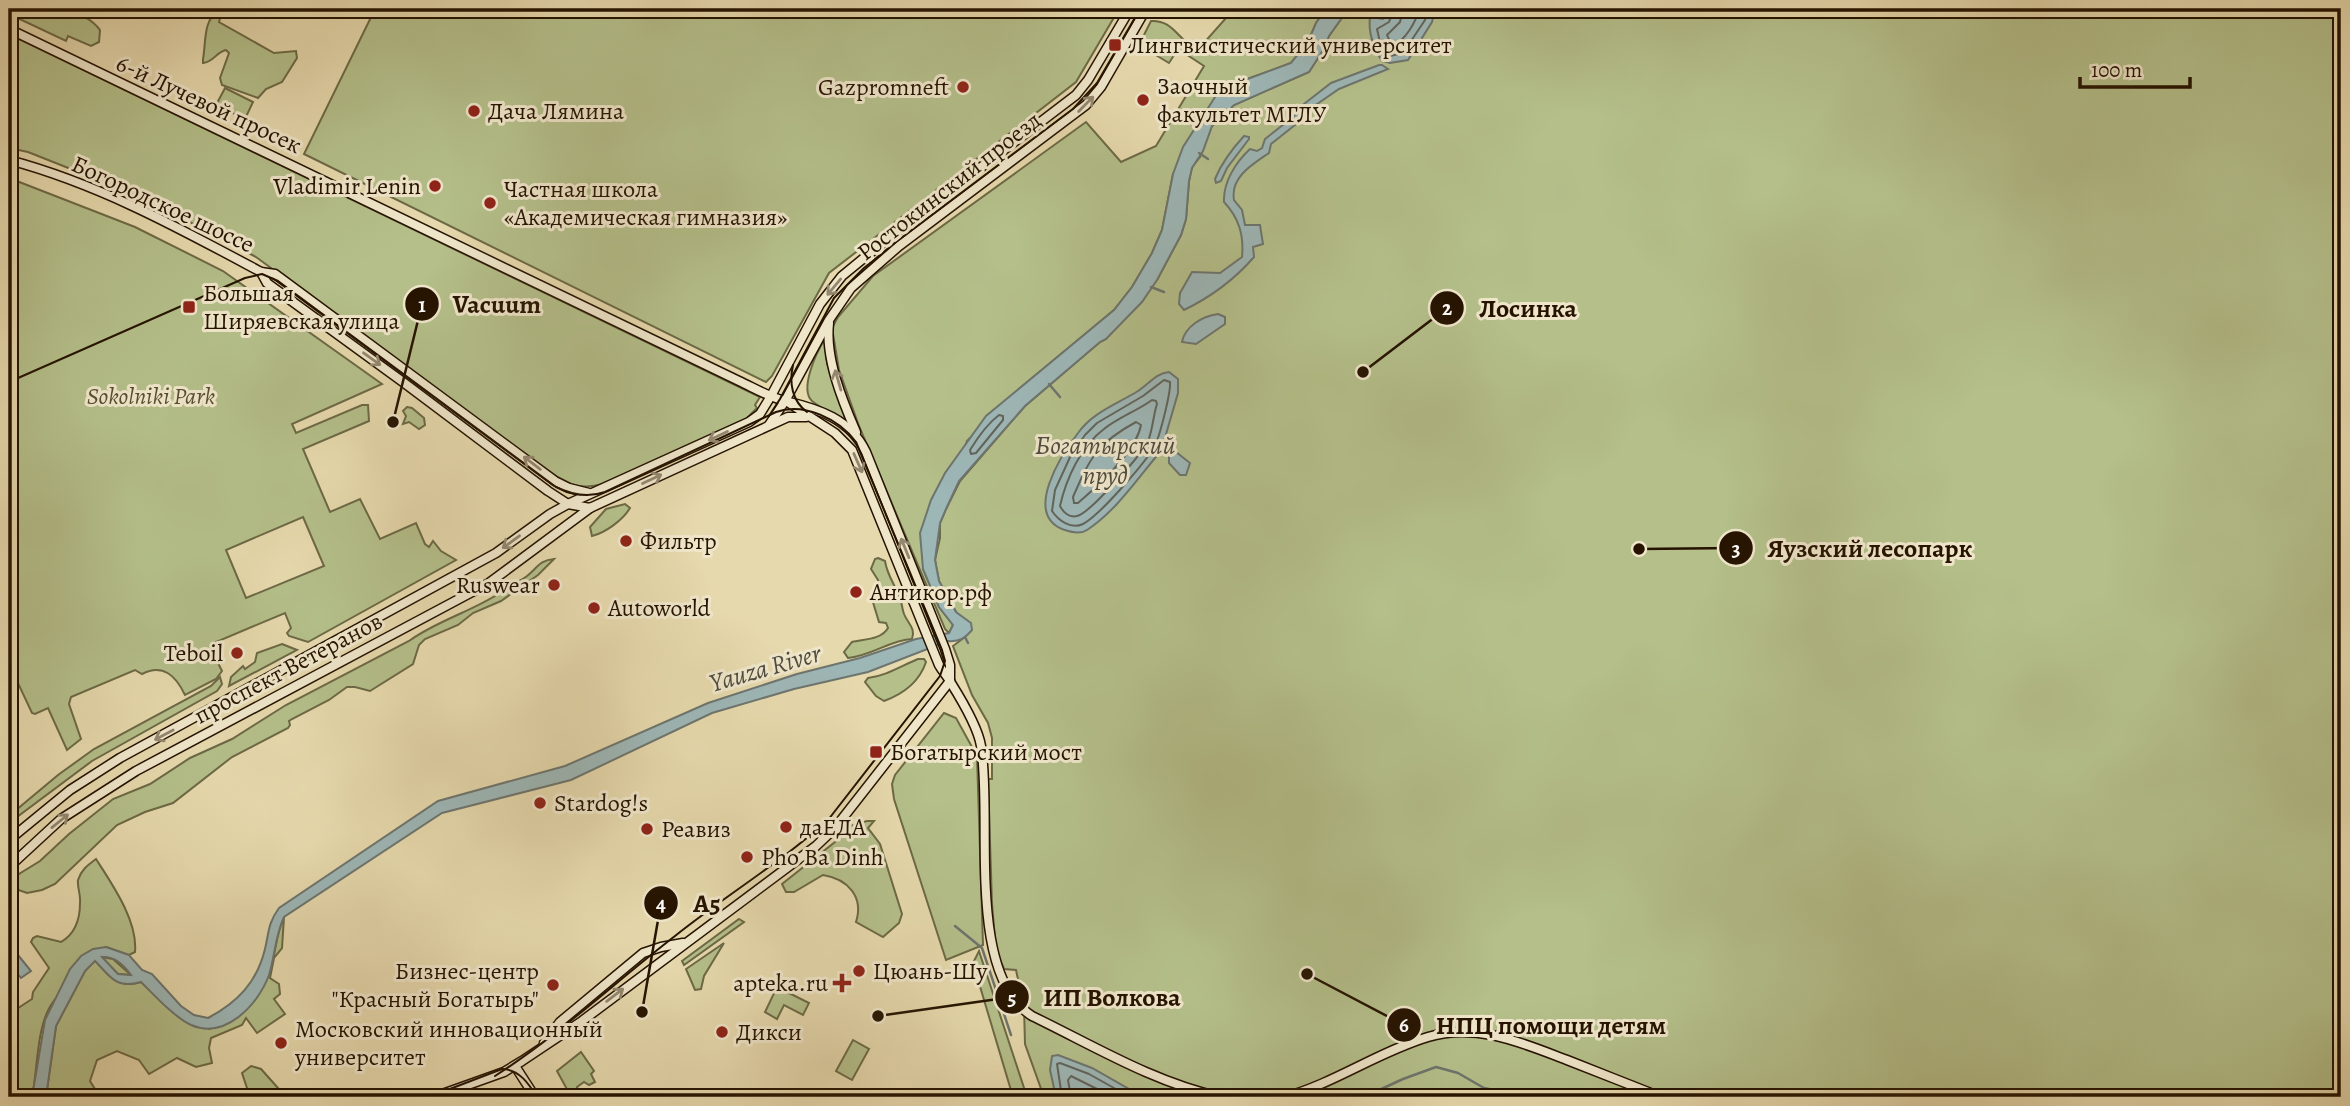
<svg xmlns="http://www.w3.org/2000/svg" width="2350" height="1106" viewBox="0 0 2350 1106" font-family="Alegreya,serif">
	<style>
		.green { fill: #b4bf8a; stroke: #6c6945; stroke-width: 2; fill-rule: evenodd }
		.water { fill: #9db7b7; stroke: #6d756e; stroke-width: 2; fill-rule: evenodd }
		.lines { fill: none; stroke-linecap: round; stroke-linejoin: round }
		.shore { stroke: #61655c; stroke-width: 2 }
		.stream { stroke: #6d756e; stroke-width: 2.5 }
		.secondary-casing { stroke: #251300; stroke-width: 11 }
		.secondary { stroke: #efe6ca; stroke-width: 8 }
		.tram { stroke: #251300; stroke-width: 2 }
		.oneway { stroke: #94876f }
		.poi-dot { fill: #8f2418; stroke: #efe6ca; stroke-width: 2.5 }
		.labels { text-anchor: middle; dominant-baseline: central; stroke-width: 6; stroke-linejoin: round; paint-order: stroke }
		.poi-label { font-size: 24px; fill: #251300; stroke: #efe6ca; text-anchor: start }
		.street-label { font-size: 24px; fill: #251300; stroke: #efe6ca }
		.park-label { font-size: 24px; font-style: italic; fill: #574f30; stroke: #efe6ca }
		.water-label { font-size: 26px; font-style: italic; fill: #4f4c40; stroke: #efe6ca }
		.leader { fill: none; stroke: #251300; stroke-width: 2.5 }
		.callout-dot { fill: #251300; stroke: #efe6ca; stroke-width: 2.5 }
		.mark-label { font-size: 21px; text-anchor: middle; font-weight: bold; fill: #fff }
		.callout-label { font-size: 26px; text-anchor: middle; font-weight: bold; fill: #251300; stroke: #efe6ca; stroke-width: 6; stroke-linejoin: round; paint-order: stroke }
	</style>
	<rect width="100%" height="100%" fill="#e6d9ad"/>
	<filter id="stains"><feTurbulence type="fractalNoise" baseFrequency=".00286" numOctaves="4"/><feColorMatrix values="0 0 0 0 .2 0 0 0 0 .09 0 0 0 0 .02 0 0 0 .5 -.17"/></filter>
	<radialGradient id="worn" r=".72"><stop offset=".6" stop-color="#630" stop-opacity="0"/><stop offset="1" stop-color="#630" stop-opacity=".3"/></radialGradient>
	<!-- green -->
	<g class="green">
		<path d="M9,9C39,9 80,3 100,30L99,42L91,46L68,36L66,41L9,14Z"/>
		<path d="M375,9H1119L1076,82L829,273L772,376L766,382L304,154Z"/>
		<path d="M1234,9H1326L1316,23L1308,42L1291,63L1242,81L1217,94L1173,174L1162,230L1152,253L1132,287L1114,310L1011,396L967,441L923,569L939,607L953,625L949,633L945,629L859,426L839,370L832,328L838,317L873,276L1086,122L1121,162L1156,146L1204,66L1178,49L1169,63L1136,43L1144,35L1151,21C1168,20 1174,31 1185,41L1203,44Z"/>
		<path d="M1355,9H2341V1097H1044L1025,1044L1024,1007L1016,970L1004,969L996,950L992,904L988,779H992V738L988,723L972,695L953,646L965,637L956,612L939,581L935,560L940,538V523L946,509L960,481L1025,406L1100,342L1106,339L1157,280L1181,235L1186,219L1189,181L1192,167L1200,157L1212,126L1234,105L1309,72L1325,47L1329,36L1344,15Z"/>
		<path d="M218,12L221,15L219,22L274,53L296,51L297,58L282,82L266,89L258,98L222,85L220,78L229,53L226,50C216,52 214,62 203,63V59C206,44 203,19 218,12Z"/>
		<path d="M9,34L760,397L755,405L757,408L746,419L603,484C571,493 558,477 533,460L256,257L144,198L28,152L9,148Z"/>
		<path d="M225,88L253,102L245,119L216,105Z"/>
		<path d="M9,178L135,227L223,271L382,384L292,424L296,433L362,405H368L369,421L303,449L330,512L360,499L380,539L416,523L425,544L429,547L433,541L441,551L456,560L308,642L289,636L287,633L291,628L285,613L216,642L211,649L222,671L216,679L185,695C176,676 163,663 142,674L135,670L71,697L69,704L81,739L67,750L48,708L35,714L32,713L9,664ZM303,517L324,566L246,598L226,550Z"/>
		<path d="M825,339L827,363L846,421C835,414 821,409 812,401C799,389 817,351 825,339Z"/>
		<path d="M407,407L412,408L424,418L425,425L419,429L409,422L403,424L406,416L403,411Z"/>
		<path d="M625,504L630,508C623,520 605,533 592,536L590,527L606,509Z"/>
		<path d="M878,558L885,561C887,575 895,585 900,598C902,603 902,609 904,614C908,624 916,628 912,639C890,640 871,656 848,658L844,652L852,642C864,639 881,640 888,628L886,623L879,622L872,599L880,594L878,580L871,569L875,559Z"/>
		<path d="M554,559L538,575L501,601L473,613L458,625L425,639L419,645L413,664L370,691L355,687H347L329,700L292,719L289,721L290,725L288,728L232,757L173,803L145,812L117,825L55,884L42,890L27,893L13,888L14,881L19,874L40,861L69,834L113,799L150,784L190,758L232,739L286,705L409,641C439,619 478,610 509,587C515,583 522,580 527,576C537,568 540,560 554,559Z"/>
		<path d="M282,644L297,650L229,686L231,677L243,666L245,669L255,662L257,653Z"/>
		<path d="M918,659H924L926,662C919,683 903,694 884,701L876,696L865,682L868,678C886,676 901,666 918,659Z"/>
		<path d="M220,677L222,684L217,691L92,761L9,823V816L58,775L94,749L211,686Z"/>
		<path d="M944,713L956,718L977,756L983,945L946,960L894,799L892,784L895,775Z"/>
		<path d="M867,821H874L868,828L880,844L902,914L899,923L883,937L856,922C864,897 848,879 823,875L794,892H786L782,884L840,838L850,826Z"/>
		<path d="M96,859C112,884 138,921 135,952L129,955L106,947C89,965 68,982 53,1002C36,1025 38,1069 32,1097H9V1014L32,999L33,992L49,968L31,942L33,938L37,936L61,942C75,934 80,919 80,903C81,895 77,887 78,880C81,870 88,865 96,859Z"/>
		<path d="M284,917L282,948L274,958L270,978L279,984L280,994L274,999L285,1014L257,1033L246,1018L242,1025L211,1038L209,1048L212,1063L196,1067L177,1058L149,1074L139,1060L117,1051L97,1060L90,1081L100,1097H46L56,1026L85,971L95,960C109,976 118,989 141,982L161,1000L209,1029C234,1021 241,1017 256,995C260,989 266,983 268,976C276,957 275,936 284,917Z"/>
		<path d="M739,919L744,922L684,965L682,961Z"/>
		<path d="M724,943L704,976L701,989L695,990L686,969Z"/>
		<path d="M979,951L1027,1097H1013L973,963Z"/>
		<path d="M101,957L113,959L131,975L118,974Z"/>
		<path d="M777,987L809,1003L803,1015L784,1005L777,1019L765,1012Z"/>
		<path d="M853,1040L869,1049L852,1080L836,1071Z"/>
		<path d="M581,1052L594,1071L591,1074L595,1082L589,1085L584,1082L577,1087L582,1097H566L569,1095L568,1091L557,1071Z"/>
		<path d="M251,1066L261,1069L286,1097H250L242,1073Z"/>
	</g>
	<!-- water -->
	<g class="water">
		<path d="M1326,9H1355L1344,15L1329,36L1325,47L1309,72L1234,105L1212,126L1203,151L1192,168L1189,181L1186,219L1181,235L1157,280L1142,302L1106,339L1100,342L1025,406L959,481L946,509L940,523L935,560L939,581L956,612L971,623L972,630C965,638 960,642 948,641L868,672L794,689L712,713L571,780L442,813L284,917C275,936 275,956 269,975C258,1005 225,1040 191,1025C174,1017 154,995 141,982C115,989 111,977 95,961L85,971L56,1026L46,1097H32L45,1020L70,969L81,956L93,949L106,947L129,955L142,970L152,974L181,1006L194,1015L208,1018C238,1002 257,982 265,949C269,932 268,923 279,908L438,801L565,766L708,703L797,674L860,658L916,639L949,633L953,625L939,607L923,569L920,533L931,500L945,473L986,416L1114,310L1132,287L1152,253L1162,230L1173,174L1183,147L1217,94L1242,81L1291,63L1308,42L1316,23ZM102,957C114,956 124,965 131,975L118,974Z"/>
		<path d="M1388,9H1435L1432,22L1408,60L1390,63L1382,61C1373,47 1368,33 1370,17L1383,19Z"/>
		<path d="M1379,65H1382L1388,69L1339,89L1310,109L1300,121L1271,144L1269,153C1253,164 1230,177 1234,200L1242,210L1245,225H1260L1263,244L1253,247L1254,257C1234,280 1211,297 1184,310L1179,304L1180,293L1192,272L1220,273L1242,257C1244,235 1239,218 1224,202C1223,182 1236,162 1250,149L1257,151L1262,148L1265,139L1293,117L1304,104L1331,83Z"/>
		<path d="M1244,136L1249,137V139L1227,168L1221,181L1216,183L1215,179C1222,162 1232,149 1244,136Z"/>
		<path d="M1218,314L1225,317V324L1196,344L1182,342C1185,326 1203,316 1218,314Z"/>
		<path d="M1169,372L1178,379V393L1162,448L1169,451L1171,448L1190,463L1186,475H1180L1169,463V455L1160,452C1138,478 1116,511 1087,530C1080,535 1070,532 1062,529C1024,513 1061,455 1078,433C1093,412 1117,404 1138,391C1149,384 1156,373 1169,372Z"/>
		<path d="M18,955L31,971L21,978L9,963Z"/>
		<path d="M1058,1055L1092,1068L1143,1097H1056L1050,1070L1052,1056Z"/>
	</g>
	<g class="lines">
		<!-- shore -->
		<g class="shore">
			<path d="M1394,9L1389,22L1377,29L1381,47L1390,56L1403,53L1425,20L1428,9"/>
			<path d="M1403,9L1400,22L1387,35L1392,46C1405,41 1416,22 1419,9"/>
			<path d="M1164,380L1170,382C1171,392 1159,441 1153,449C1142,466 1100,515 1083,524C1071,530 1058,520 1052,511L1055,490L1071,455L1085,435L1097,423L1143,396Z"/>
			<path d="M1152,400L1156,401L1157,404C1153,416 1153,429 1148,441C1143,453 1089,514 1077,516C1069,518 1063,512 1060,506C1066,479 1081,446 1104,429C1119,417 1137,411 1152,400Z"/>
			<path d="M999,415L1003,416V420L976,453L971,454L970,450C978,437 987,424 999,415Z"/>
			<path d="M1136,422L1141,425C1136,452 1099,485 1078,503H1074L1073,497C1090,458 1097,443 1136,422Z"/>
			<path d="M1062,1097L1057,1064L1060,1063L1089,1074L1130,1097"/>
			<path d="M1071,1097L1068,1080L1071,1076L1113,1097"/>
		</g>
		<!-- stream -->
		<g class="stream">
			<path d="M1199,153L1208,159"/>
			<path d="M1151,287L1164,292"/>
			<path d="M1049,384L1060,397"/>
			<path d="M965,637L968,643"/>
			<path d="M955,926L982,948L1011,1035"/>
			<path d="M1373,1097L1377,1091L1403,1079L1436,1067L1458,1073L1484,1088L1529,1097"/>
		</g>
		<defs>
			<g id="secondary">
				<path d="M9,29L739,381C754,388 769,397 785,401C819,409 850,419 866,452L945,649L950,665V681"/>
				<path d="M9,160C99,184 179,228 261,272L275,274L555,481L569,488L589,493"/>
				<path d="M261,272L267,283L403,382L548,491L568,504L590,508L788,417H806"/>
				<path d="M829,323C825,358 842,400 856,432"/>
				<path d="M786,401L835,433L852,450L939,665C943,672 948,677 951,683C961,699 978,727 981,746C993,817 965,973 1032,1016C1094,1046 1153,1082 1220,1097"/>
				<path d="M769,425L785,401L829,320L851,288L899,246L1086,105L1101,87L1146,9"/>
				<path d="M9,840L70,790L120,758L496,553L550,514L568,504L749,422L760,414L771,396L820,304L842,276L892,235L1076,95L1088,80L1130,9"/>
				<path d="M9,867L61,819L136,771L489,583L590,508"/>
				<path d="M544,1043L560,1022L643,953L661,947L683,943"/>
				<path d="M515,1066L535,1097"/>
				<path d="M434,1097L504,1072L522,1061L582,1021L816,846L835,828L950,681"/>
				<path d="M1285,1097C1335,1083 1378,1052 1428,1037C1476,1022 1522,1043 1567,1060C1598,1072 1630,1085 1661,1097"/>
			</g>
		</defs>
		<!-- secondary casing -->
		<use href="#secondary" class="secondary-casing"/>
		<!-- secondary -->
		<use href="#secondary" class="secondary"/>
		<!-- tram -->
		<g class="tram">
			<path d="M793,365C789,383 792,401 807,412"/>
			<path d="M9,382L245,278L262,274L278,281L556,487C572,495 588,498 605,492L776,412C804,402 839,419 856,442L942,650L945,661L940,676L828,820C780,863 725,896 675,936C614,983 559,1035 495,1076"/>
			<path d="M769,416L780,399L834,298L864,268L896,242L1073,109L1097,83L1140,9"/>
			<path d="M429,1097L502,1069C519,1069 529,1084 537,1097"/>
		</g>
	</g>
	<!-- one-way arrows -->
	<defs><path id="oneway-shaft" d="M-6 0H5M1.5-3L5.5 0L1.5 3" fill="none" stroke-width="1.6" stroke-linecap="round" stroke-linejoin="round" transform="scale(1.75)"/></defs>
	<g class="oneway">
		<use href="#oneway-shaft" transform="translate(1086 104) rotate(-45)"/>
		<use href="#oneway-shaft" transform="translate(834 287) rotate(130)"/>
		<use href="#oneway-shaft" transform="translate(372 359) rotate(36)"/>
		<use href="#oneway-shaft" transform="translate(838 380) rotate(-106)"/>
		<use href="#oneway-shaft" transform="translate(718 436) rotate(155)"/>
		<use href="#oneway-shaft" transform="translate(532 463) rotate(-143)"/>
		<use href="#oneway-shaft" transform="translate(858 463) rotate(66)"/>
		<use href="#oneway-shaft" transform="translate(652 479) rotate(-25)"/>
		<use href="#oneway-shaft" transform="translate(511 542) rotate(144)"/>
		<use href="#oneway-shaft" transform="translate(905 548) rotate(-112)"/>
		<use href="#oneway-shaft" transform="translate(164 735) rotate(152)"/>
		<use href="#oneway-shaft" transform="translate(60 821) rotate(-39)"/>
		<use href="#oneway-shaft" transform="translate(615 995) rotate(-37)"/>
	</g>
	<!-- markers -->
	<g class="poi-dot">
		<rect x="1108" y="38" width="14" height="14" rx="3.5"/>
		<circle cx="963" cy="87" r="7"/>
		<circle cx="1143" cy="100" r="7"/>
		<circle cx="474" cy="111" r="7"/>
		<circle cx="435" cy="186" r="7"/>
		<circle cx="490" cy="203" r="7"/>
		<rect x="182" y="300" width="14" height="14" rx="3.5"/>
		<circle cx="626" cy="541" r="7"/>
		<circle cx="554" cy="585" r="7"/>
		<circle cx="856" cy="592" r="7"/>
		<circle cx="594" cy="608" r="7"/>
		<circle cx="237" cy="653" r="7"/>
		<rect x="869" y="745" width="14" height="14" rx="3.5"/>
		<circle cx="540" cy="803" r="7"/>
		<circle cx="786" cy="827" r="7"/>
		<circle cx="647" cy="829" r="7"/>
		<circle cx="747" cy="857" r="7"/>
		<circle cx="859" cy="971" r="7"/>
		<path d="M838.5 972.5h7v7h7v7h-7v7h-7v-7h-7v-7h7z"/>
		<circle cx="553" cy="985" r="7"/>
		<circle cx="722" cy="1032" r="7"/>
		<circle cx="281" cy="1043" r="7"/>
	</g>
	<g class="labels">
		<!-- poi labels -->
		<g class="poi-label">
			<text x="1129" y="45">Лингвистический университет</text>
			<text x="1157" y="86">Заочный<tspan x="1157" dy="28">факультет МГЛУ</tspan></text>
			<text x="949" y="87" text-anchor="end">Gazpromneft</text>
			<text x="488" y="111">Дача Лямина</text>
			<text x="421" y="186" text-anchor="end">Vladimir Lenin</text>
			<text x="504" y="189">Частная школа<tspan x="504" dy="28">«Академическая гимназия»</tspan></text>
			<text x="203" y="293">Большая<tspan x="203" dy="28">Ширяевская улица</tspan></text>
			<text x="640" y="541">Фильтр</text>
			<text x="540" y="585" text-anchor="end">Ruswear</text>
			<text x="870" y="592">Антикор.рф</text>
			<text x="608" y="608">Autoworld</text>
			<text x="223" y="653" text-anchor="end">Teboil</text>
			<text x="890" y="752">Богатырский мост</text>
			<text x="554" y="803">Stardog!s</text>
			<text x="800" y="827">даЕДА</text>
			<text x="661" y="829">Реавиз</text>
			<text x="761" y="857">Pho Ba Dinh</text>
			<text x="539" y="971" text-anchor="end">Бизнес-центр<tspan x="539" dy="28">"Красный Богатырь"</tspan></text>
			<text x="873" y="971">Цюань-Шу</text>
			<text x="828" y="983" text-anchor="end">apteka.ru</text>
			<text x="295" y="1029">Московский инновационный<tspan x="295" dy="28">университет</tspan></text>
			<text x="736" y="1032">Дикси</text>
		</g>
		<!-- street labels -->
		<g class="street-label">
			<text transform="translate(209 104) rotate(25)">6-й Лучевой просек</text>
			<text transform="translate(949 186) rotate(-38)">Ростокинский проезд</text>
			<text transform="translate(163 204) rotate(25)">Богородское шоссе</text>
			<text transform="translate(288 668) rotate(-28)">проспект Ветеранов</text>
		</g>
		<!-- park labels -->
		<g class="park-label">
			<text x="151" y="396">Sokolniki Park</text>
		</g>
		<!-- water labels -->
		<g class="water-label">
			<text x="1105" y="445">Богатырский<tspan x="1105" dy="30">пруд</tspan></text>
			<text transform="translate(765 668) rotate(-16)">Yauza River</text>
		</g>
	</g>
	<!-- callouts -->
	<path class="leader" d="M393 422L422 304M1363 372L1447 308M1639 549L1736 548M642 1012L661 903M878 1016L1012 997M1307 974L1404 1025"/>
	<g class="callout-dot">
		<circle cx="393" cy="422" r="7"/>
		<circle cx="1363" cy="372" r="7"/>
		<circle cx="1639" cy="549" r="7"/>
		<circle cx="642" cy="1012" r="7"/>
		<circle cx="878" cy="1016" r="7"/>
		<circle cx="1307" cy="974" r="7"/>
		<circle cx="422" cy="304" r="18"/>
		<circle cx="1447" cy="308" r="18"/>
		<circle cx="1736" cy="548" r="18"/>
		<circle cx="661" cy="903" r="18"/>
		<circle cx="1012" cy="997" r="18"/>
		<circle cx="1404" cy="1025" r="18"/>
	</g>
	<g class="mark-label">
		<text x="422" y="312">1</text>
		<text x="1447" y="315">2</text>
		<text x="1736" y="556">3</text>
		<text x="661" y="911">4</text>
		<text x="1012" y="1005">5</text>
		<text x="1404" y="1032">6</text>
	</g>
	<g class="callout-label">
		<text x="497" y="313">Vacuum</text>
		<text x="1528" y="317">Лосинка</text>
		<text x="1870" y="557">Яузский лесопарк</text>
		<text x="707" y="912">A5</text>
		<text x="1112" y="1006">ИП Волкова</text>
		<text x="1551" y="1034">НПЦ помощи детям</text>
	</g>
	<!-- margin -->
	<rect width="2350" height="1106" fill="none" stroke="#e6d9ad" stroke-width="35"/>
	<rect x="10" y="10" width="2329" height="1085" fill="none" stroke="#251300" stroke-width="3.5"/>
	<rect x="18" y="18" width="2315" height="1071" fill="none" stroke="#251300" stroke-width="2"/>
	<!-- scale -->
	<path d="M2080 77v10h110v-10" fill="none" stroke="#251300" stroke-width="3.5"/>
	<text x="2091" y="77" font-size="21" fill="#251300" stroke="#efe6ca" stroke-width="5" paint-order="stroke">100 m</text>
	<rect width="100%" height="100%" filter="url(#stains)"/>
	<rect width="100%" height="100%" fill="url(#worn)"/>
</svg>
